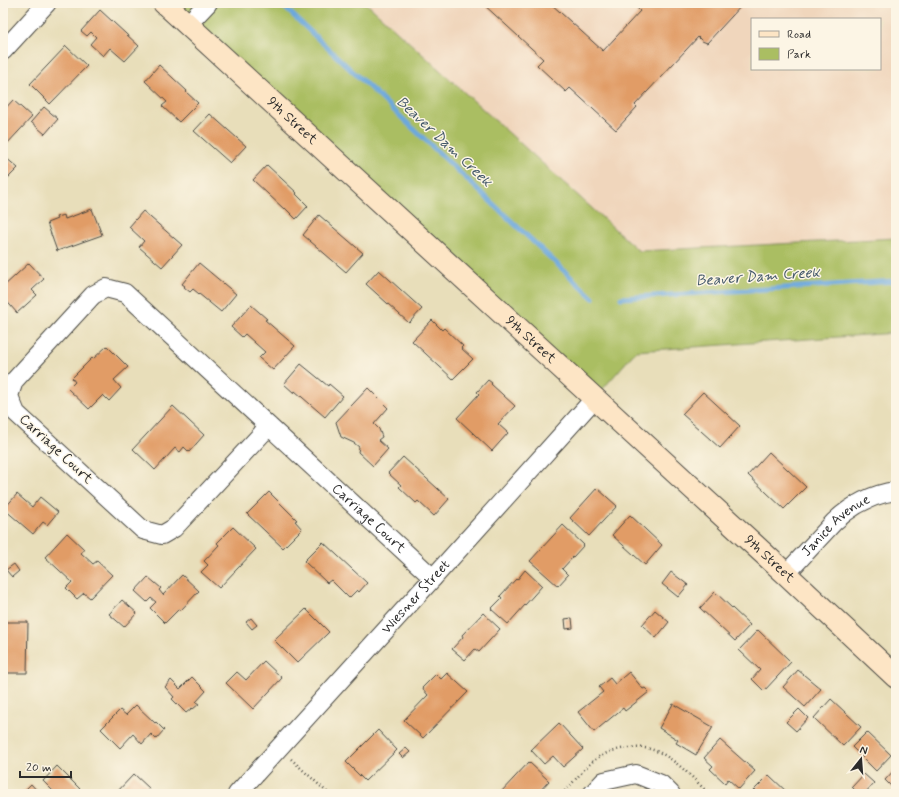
<svg xmlns="http://www.w3.org/2000/svg" width="899" height="797" viewBox="0 0 899 797" font-family="Mynerve,sans-serif">
	<style>
		.built { fill: #f0d6bc; fill-rule: evenodd }
		.green { fill: #aabe62; stroke: #6a7446 }
		.lines { fill: none; stroke-linecap: round; stroke-linejoin: round }
		.stream { stroke: #6ca8dd; stroke-width: 5 }
		.building { fill: #e19c66 }
		.street-casing { stroke: #474640; stroke-width: 20 }
		.secondary-casing { stroke: #474640; stroke-width: 24 }
		.path { stroke: #474640; stroke-width: 2.5; stroke-dasharray: 1 3; stroke-linecap: butt }
		.street { stroke: #fff; stroke-width: 18 }
		.secondary { stroke: #fde5c5; stroke-width: 22 }
		.labels { text-anchor: middle; dominant-baseline: central; stroke-width: 3; stroke-linejoin: round; paint-order: stroke }
		.street-label { font-size: 14px; fill: #2b2b2b; stroke: #fcf5e5 }
		.water-label { font-size: 15px; font-style: italic; fill: #425769; stroke: #fcf5e5 }
	</style>
	<rect width="100%" height="100%" fill="#fcf5e5"/>
	<filter id="ink" filterUnits="userSpaceOnUse"><feTurbulence type="fractalNoise" baseFrequency=".025" numOctaves="2"/><feDisplacementMap in="SourceGraphic" scale="8" xChannelSelector="R" yChannelSelector="G"/><feConvolveMatrix kernelMatrix="1 2 1 2 8 2 1 2 1" color-interpolation-filters="sRGB"/></filter>
	<filter id="wash" filterUnits="userSpaceOnUse"><feTurbulence type="fractalNoise" baseFrequency=".012" numOctaves="4" result="noise"/><feDisplacementMap in="SourceGraphic" scale="16" xChannelSelector="R" yChannelSelector="G"/><feGaussianBlur stdDeviation="0.9" result="paint"/><feColorMatrix in="noise" values="0 0 0 0 0 0 0 0 0 0 0 0 0 0 0 0 0 1.4 0 .05"/><feComposite in="paint" operator="in"/></filter>
	<g filter="url(#wash)">
		<rect width="100%" height="100%" fill="#e8deba"/>
		<!-- built -->
		<path class="built" d="M366,3H896V238L639,251ZM752,19H880V69H752Z"/>
		<!-- green -->
		<path class="green" d="M164,3H366L639,251L896,238V333L636,351L594,399Z"/>
		<g class="lines">
			<!-- stream -->
			<g class="stream">
				<path d="M280,3L593,298"/>
				<path d="M621,298L896,281"/>
			</g>
		</g>
		<g id="blocks">
			<!-- building -->
			<g class="building">
				<path d="M482,3H550L603,51L640,11L635,6L639,3H744L707,43L702,41L698,37L635,105L637,107L616,130L570,88L566,92L537,65L543,59Z"/>
				<path d="M100,10L139,46L125,61L110,48L103,56L90,44L96,37L91,32L87,36L81,31Z"/>
				<path d="M66,46L87,66L50,104L30,84Z"/>
				<path d="M159,65L187,91L186,92L198,103L179,122L162,106L167,102L145,81Z"/>
				<path d="M13,100L32,117L5,146L3,144V111Z"/>
				<path d="M44,107L58,119L45,134L31,122Z"/>
				<path d="M210,114L246,146L230,163L194,131Z"/>
				<path d="M5,157L18,168L8,178L3,174V159Z"/>
				<path d="M267,165L297,193L296,194L308,206L296,219L285,208L284,209L253,180Z"/>
				<path d="M92,209L102,235L57,251L47,223L57,219L56,217L64,215L65,219Z"/>
				<path d="M143,211L182,245L162,267L139,247L144,241L129,227Z"/>
				<path d="M319,215L363,253L346,272L303,235Z"/>
				<path d="M29,263L44,279L32,290L37,295L17,313L3,297V287Z"/>
				<path d="M199,263L236,294L221,312L193,289L190,292L184,287L185,286L182,284Z"/>
				<path d="M379,270L422,309L409,323L366,284Z"/>
				<path d="M251,305L267,319L265,320L295,346L273,370L259,358L265,352L245,334L242,337L231,327Z"/>
				<path d="M432,320L442,330L444,328L463,346L461,348L473,359L453,379L412,341Z"/>
				<path d="M107,346L128,367L114,380L121,388L109,401L103,395L89,409L68,389L75,382L72,378L92,358L93,359Z"/>
				<path d="M301,364L328,386L329,384L343,396L325,417L295,391L294,393L284,384Z"/>
				<path d="M488,380L492,383L491,384L515,406L498,424L508,433L492,451L457,418L479,394L477,392Z"/>
				<path d="M368,388L388,408L374,424L379,429L382,437L378,440L388,449L373,466L358,452L359,447L354,443L341,437L336,422Z"/>
				<path d="M703,392L740,426L720,448L682,414Z"/>
				<path d="M173,406L204,435L189,452L184,447L180,452L175,448L155,470L133,449Z"/>
				<path d="M769,452L806,487L784,509L748,475Z"/>
				<path d="M403,457L449,499L434,516L418,501L416,503L399,487L401,485L388,473Z"/>
				<path d="M597,488L617,506L589,536L570,518Z"/>
				<path d="M269,492L297,520L295,521L302,529L283,548L247,514Z"/>
				<path d="M17,494L32,507L40,497L58,512L47,525L43,522L33,534L4,509Z"/>
				<path d="M630,515L662,545L645,565L612,535Z"/>
				<path d="M563,525L584,545L562,569L568,575L558,586L530,561Z"/>
				<path d="M233,527L256,549L219,588L201,572L208,565L204,561L219,545L217,543Z"/>
				<path d="M67,533L84,549L81,553L93,564L97,561L112,575L90,598L84,593L77,599L66,588L72,582L45,557Z"/>
				<path d="M323,542L367,583L359,592L357,590L349,598L331,580L327,583L304,561Z"/>
				<path d="M14,564L19,571L12,577L6,570Z"/>
				<path d="M525,570L542,586L508,624L491,609L502,598L500,596L516,579L517,580Z"/>
				<path d="M671,572L688,585L678,597L662,584Z"/>
				<path d="M182,575L199,591L181,610L179,609L165,623L150,608L156,602L151,598L147,602L135,591L148,577L161,588L159,590L163,595Z"/>
				<path d="M715,592L750,625L735,641L700,608Z"/>
				<path d="M122,600L137,613L124,627L109,614Z"/>
				<path d="M306,609L329,632L297,663L274,640Z"/>
				<path d="M655,610L669,622L656,638L642,625Z"/>
				<path d="M483,613L500,629L479,652L475,649L465,660L452,649L463,637L462,635Z"/>
				<path d="M251,618L257,625L252,629L246,622Z"/>
				<path d="M572,618L573,628L566,629L565,619Z"/>
				<path d="M3,622H28L27,673H3Z"/>
				<path d="M758,630L791,662L764,691L752,679L760,670L739,650Z"/>
				<path d="M264,661L282,678L253,709L226,683L237,672L246,680Z"/>
				<path d="M798,670L821,689L805,707L783,687Z"/>
				<path d="M629,672L643,689L645,688L649,692L625,711L623,708L594,732L578,712L603,692L599,687L610,678L615,684Z"/>
				<path d="M447,673L468,692L423,738L404,720L428,695L422,688L436,674L441,679Z"/>
				<path d="M192,677L206,691L196,702L199,704L193,709L192,708L186,713L172,699L174,697L165,687L171,680L180,689Z"/>
				<path d="M831,699L861,727L843,746L814,718Z"/>
				<path d="M673,704L713,727L696,755L676,743L678,740L659,728Z"/>
				<path d="M136,705L155,723L156,722L164,730L156,739L151,734L142,744L133,734L120,748L101,729L120,710L126,715Z"/>
				<path d="M799,709L808,718L796,731L786,722Z"/>
				<path d="M559,723L583,749L563,767L553,756L544,764L531,750Z"/>
				<path d="M378,730L397,750L365,781L346,762Z"/>
				<path d="M867,732L891,755L876,771L852,747Z"/>
				<path d="M720,740L755,771L739,789L728,779L725,783L710,769L713,766L704,758Z"/>
				<path d="M406,748L410,752L403,758L399,754Z"/>
				<path d="M529,762L549,781L537,794H501L500,793Z"/>
				<path d="M57,766L80,789L77,792L79,794H56L43,781Z"/>
				<path d="M896,768V791L885,780Z"/>
				<path d="M134,774L150,789L146,794H115Z"/>
				<path d="M864,774L874,783L864,794H859L852,787Z"/>
				<path d="M769,775L789,794H750Z"/>
				<path d="M31,784L40,794H21Z"/>
			</g>
		</g>
	</g>
	<g filter="url(#ink)">
		<use href="#blocks" fill-opacity="0" stroke="#474640" stroke-width="1"/>
		<g class="lines">
			<defs>
				<g id="street">
					<path d="M188,24L208,3"/>
					<path d="M3,51L47,3"/>
					<path id="s1" d="M269,426L174,528L162,535L143,530L16,413L9,396L14,381L93,295L106,288L125,293L433,578"/>
					<path id="s2" d="M786,574L834,522C851,506 873,494 896,491"/>
					<path id="s3" d="M237,794L433,578L594,399"/>
					<path d="M592,794L604,781L636,774L661,784L671,794"/>
				</g>
				<g id="secondary">
					<path id="s4" d="M164,3L786,574L896,677"/>
				</g>
			</defs>
			<!-- street casing -->
			<use href="#street" class="street-casing"/>
			<!-- secondary casing -->
			<use href="#secondary" class="secondary-casing"/>
			<!-- path -->
			<g class="path">
				<path d="M291,759L329,794"/>
				<path d="M562,794C572,784 581,772 592,762C601,754 614,750 626,748C634,748 643,747 650,749C671,754 694,779 709,794"/>
			</g>
			<!-- street -->
			<use href="#street" class="street"/>
			<!-- secondary -->
			<use href="#secondary" class="secondary"/>
		</g>
	</g>
	<g class="labels">
		<!-- street labels -->
		<g class="street-label">
			<text stroke="none"><textPath href="#s4" startOffset="174">9th Street</textPath></text>
			<text stroke="none"><textPath href="#s4" startOffset="498">9th Street</textPath></text>
			<text transform="translate(56 449) rotate(43)">Carriage Court</text>
			<text stroke="none"><textPath href="#s1" startOffset="863">Carriage Court</textPath></text>
			<text stroke="none"><textPath href="#s2" startOffset="70">Janice Avenue</textPath></text>
			<text stroke="none"><textPath href="#s4" startOffset="822">9th Street</textPath></text>
			<text stroke="none"><textPath href="#s3" startOffset="266">Wiesner Street</textPath></text>
		</g>
		<!-- water labels -->
		<g class="water-label">
			<text transform="translate(444 142) rotate(43)">Beaver Dam Creek</text>
			<text transform="translate(758 277) rotate(-4)">Beaver Dam Creek</text>
		</g>
	</g>
	<!-- margin -->
	<rect width="899" height="797" fill="none" stroke="#fcf5e5" stroke-width="16"/>
	<!-- legend -->
	<rect x="751" y="18" width="130" height="52" fill="#fcf5e5" stroke="#a8a49b"/>
	<rect x="759" y="31" width="20" height="6" fill="#fde5c5" stroke="#a8a49b"/>
	<text x="787" y="38" font-size="12" fill="#2b2b2b">Road</text>
	<rect x="759" y="48" width="20" height="12" fill="#aabe62" stroke="#a8a49b"/>
	<text x="787" y="58" font-size="12" fill="#2b2b2b">Park</text>
	<!-- north arrow -->
	<g transform="translate(861 759) rotate(17)" stroke="#fcf5e5" stroke-width="3" paint-order="stroke">
	<path d="M0-3L7 15L0 10L-7 15Z" fill="#2b2b2b"/>
	<text y="-6" font-size="11" font-weight="bold" text-anchor="middle" fill="#2b2b2b">N</text>
	</g>
	<!-- scale -->
	<path d="M20 771v6h51v-6" fill="none" stroke="#2b2b2b" stroke-width="2"/>
	<text x="26" y="771" font-size="12" fill="#2b2b2b" stroke="#fcf5e5" stroke-width="3" paint-order="stroke">20 m</text>
</svg>
